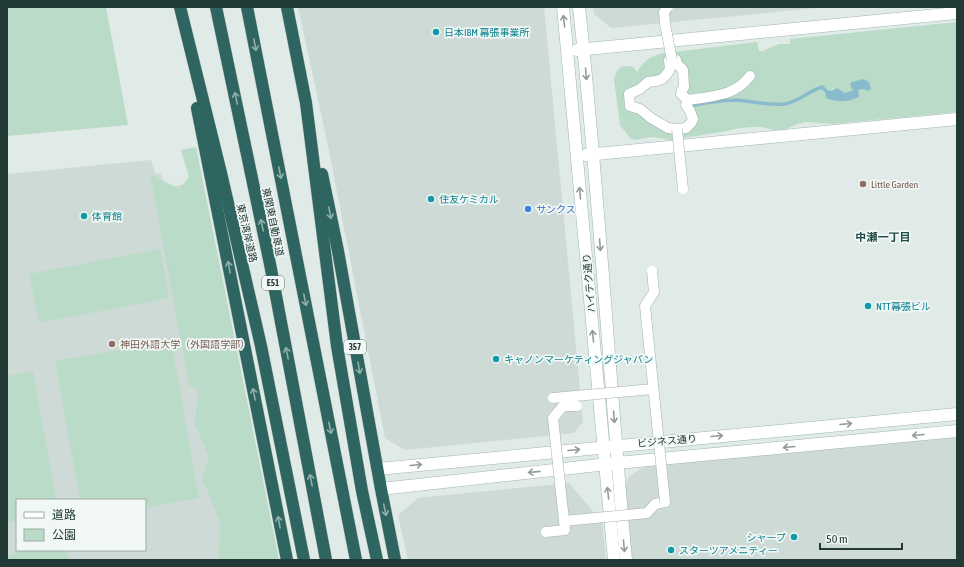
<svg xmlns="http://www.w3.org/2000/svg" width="964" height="567" viewBox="0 0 964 567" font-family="'Asap Condensed','Noto Sans JP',sans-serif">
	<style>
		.built { fill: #cedad6; fill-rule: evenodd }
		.green { fill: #badbc7; fill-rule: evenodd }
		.water { fill: #8abbcd }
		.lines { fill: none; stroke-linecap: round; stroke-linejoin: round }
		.stream { stroke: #8abbcd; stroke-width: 3.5 }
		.street-casing { stroke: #a3b2ae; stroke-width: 11 }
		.secondary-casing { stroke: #a0b6b0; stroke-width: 13 }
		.highway-casing { stroke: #bdc4c3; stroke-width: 13 }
		.street { stroke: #fff; stroke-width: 10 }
		.secondary { stroke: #fff; stroke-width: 12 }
		.highway { stroke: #2f6560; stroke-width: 12 }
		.street-bridge-casing { stroke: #a3b2ae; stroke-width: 11; stroke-linecap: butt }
		.street-bridge { stroke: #fff; stroke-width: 10 }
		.oneway { stroke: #909c9a }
		.oneway2 { stroke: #90aeaa }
		.culture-dot { fill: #0f9aa8; stroke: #f0f7f5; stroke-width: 1.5 }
		.education-dot { fill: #8d6e63; stroke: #f0f7f5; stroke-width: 1.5 }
		.shop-dot { fill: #3f7fe0; stroke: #f0f7f5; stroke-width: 1.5 }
		.labels { text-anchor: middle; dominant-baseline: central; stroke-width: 3.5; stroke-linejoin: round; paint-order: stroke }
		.shield { fill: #f0f7f5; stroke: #60736f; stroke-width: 1 }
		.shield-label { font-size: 9px; font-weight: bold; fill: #223a36 }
		.culture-label { font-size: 10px; fill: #0d838f; stroke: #f0f7f5; text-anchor: start }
		.education-label { font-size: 10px; fill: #785e54; stroke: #f0f7f5; text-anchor: start }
		.shop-label { font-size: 10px; fill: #366cbe; stroke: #f0f7f5; text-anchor: start }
		.street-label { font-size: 10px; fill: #223a36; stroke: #f0f7f5 }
		.neighbourhood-label { font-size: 11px; font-weight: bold; fill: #1f4b46; stroke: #f0f7f5 }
	</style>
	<rect width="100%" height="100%" fill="#e0eae7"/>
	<!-- built -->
	<g class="built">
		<path d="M298,7H544L583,422L574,433L405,450L385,438L328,146Z"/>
		<path d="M593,7H827L611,28L594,14Z"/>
		<path d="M151,160L155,174L161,173L164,188L186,184L258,560H7V174ZM17,500H145V550H17Z"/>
		<path d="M957,435V560H630L624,488L629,477L640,469L647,466Z"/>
		<path d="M569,483L602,522L606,560H408L398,515L418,498Z"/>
	</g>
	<!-- green -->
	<g class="green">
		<path d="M7,7H106L128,125L7,136Z"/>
		<path d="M957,22V112L832,124L806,122L797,124L784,130H774L762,127H752L740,128L722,132L670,140L653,137L644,138L635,140L630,138L620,125L614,79L617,71L621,67L631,66L634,68L637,72C644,60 652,55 665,53L757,42L759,51H763L779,44H790V39ZM677,64L691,123L668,128L631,106L629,94Z"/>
		<path d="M196,147L279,560H218V558L221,524L202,478L209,457L195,424L198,389L189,385L150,174L179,189L189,177L181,150Z"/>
		<path d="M160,249L169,298L39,323L29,274Z"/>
		<path d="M171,341L199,498L145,508V500H80L55,361Z"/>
		<path d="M33,371L56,500H17V520L7,522V376Z"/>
		<path d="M23,550H67L69,560H7V556Z"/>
	</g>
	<!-- water -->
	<path class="water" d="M863,79L869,82L871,89L868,91L863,89L858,90L859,97C847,102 839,103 826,98L825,90L832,91L837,88L845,93L854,90L852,89L850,84L852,82Z"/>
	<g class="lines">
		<!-- stream -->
		<path class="stream" d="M690,106C705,103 720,100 736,100C752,101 769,106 785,104C799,101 809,91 822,87L825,90"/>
		<defs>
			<g id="street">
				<path d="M669,60H676L677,64L683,70L684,87L682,90L681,94L688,100L686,105L690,111L693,119L691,123L686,128L677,129L668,128L651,118L640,109L630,106L629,94L640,89L648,82L656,81L662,79L667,74L670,69Z"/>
				<path d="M688,100C711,96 734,97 750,76"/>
				<path d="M637,514L647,513L655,504L665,502"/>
			</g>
			<g id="secondary">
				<path d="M563,7L614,560"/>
				<path d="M579,7C599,191 609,376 626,560"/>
				<path d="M577,50L957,13"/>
				<path d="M586,155L957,119"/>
				<path d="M378,469L957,414"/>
				<path d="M381,489L617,463L957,431"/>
			</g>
			<g id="highway">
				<path d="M180,7L221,173L261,346L304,560"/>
				<path d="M216,7L270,264L326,560"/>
				<path d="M247,7L356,560"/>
				<path d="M287,7L306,103L337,346L362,491L377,560"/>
				<path d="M197,108L287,560"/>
				<path d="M322,174L338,251L381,489L395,560"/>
			</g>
		</defs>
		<!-- street casing -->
		<use href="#street" class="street-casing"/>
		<!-- secondary casing -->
		<use href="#secondary" class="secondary-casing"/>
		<!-- highway casing -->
		<use href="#highway" class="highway-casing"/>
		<!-- street -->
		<use href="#street" class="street"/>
		<!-- secondary -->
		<use href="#secondary" class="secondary"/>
		<!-- highway -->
		<use href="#highway" class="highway"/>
		<defs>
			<g id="street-bridge">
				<path d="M668,7L664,12L665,24L672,60"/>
				<path d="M677,129L683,189"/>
				<path d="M652,271L654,292L645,306L665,502"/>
				<path d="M553,398L653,389"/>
				<path d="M564,521L637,514"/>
				<path d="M546,532L565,530L553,418L563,406H577"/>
			</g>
		</defs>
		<!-- street-bridge casing -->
		<use href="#street-bridge" class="street-bridge-casing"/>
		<!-- street-bridge -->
		<use href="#street-bridge" class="street-bridge"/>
	</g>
	<!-- one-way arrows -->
	<defs><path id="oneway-shaft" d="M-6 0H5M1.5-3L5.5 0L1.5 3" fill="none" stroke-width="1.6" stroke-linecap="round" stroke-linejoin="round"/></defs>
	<g class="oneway">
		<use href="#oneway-shaft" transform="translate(564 21) rotate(-96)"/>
		<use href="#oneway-shaft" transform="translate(586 74) rotate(85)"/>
		<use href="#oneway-shaft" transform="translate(580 193) rotate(-95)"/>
		<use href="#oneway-shaft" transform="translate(600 245) rotate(86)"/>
		<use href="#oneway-shaft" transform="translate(593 336) rotate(-95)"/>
		<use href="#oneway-shaft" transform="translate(614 417) rotate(86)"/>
		<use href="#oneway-shaft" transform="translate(846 424) rotate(-5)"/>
		<use href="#oneway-shaft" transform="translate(918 435) rotate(175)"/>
		<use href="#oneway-shaft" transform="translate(717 436) rotate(-5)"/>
		<use href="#oneway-shaft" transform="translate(789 447) rotate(175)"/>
		<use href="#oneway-shaft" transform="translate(574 450) rotate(-5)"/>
		<use href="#oneway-shaft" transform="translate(416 465) rotate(-5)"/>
		<use href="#oneway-shaft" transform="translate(534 472) rotate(174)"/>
		<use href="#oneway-shaft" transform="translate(608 493) rotate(-96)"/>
		<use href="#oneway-shaft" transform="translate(624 546) rotate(85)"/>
	</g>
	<g class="oneway2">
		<use href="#oneway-shaft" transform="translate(255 45) rotate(79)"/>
		<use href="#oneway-shaft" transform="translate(236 98) rotate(-102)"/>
		<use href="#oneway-shaft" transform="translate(280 173) rotate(79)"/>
		<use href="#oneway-shaft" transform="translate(330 213) rotate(79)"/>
		<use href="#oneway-shaft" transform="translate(262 225) rotate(-102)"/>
		<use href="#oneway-shaft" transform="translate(229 267) rotate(-101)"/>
		<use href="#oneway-shaft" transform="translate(305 300) rotate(79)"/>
		<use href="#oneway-shaft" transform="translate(287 353) rotate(-101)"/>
		<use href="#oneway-shaft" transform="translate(359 368) rotate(80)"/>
		<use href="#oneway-shaft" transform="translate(254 394) rotate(-101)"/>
		<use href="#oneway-shaft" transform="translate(330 428) rotate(79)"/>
		<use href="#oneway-shaft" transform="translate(311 480) rotate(-101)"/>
		<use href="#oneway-shaft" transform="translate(385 510) rotate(78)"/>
		<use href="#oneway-shaft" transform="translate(279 522) rotate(-101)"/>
	</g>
	<!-- markers -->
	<g class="culture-dot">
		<circle cx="436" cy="32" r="4"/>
		<circle cx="431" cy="199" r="4"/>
		<circle cx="84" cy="216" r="4"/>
		<circle cx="868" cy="306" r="4"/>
		<circle cx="496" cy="359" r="4"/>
		<circle cx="794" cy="537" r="4"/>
		<circle cx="671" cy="550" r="4"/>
	</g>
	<g class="education-dot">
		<circle cx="863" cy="184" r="4"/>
		<circle cx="112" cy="344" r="4"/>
	</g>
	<circle class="shop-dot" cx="528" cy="209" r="4"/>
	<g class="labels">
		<!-- shield labels -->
		<g class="shield">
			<rect x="262" y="276" width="22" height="14" rx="3"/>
			<rect x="344" y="340" width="22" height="14" rx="3"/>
		</g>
		<g class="shield-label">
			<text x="273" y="283">E51</text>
			<text x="355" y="347">357</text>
		</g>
		<!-- culture labels -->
		<g class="culture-label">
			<text x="444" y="32">日本IBM 幕張事業所</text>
			<text x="439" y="199">住友ケミカル</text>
			<text x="92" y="216">体育館</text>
			<text x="876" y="306">NTT幕張ビル</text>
			<text x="504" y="359">キャノンマーケティングジャパン</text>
			<text x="786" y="537" text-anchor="end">シャープ</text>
			<text x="679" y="550">スターツアメニティー</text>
		</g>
		<!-- education labels -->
		<g class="education-label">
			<text x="871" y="184">Little Garden</text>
			<text x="120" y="344">神田外語大学（外国語学部）</text>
		</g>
		<!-- shop labels -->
		<g class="shop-label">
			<text x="536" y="209">サンクス</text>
		</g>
		<!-- street labels -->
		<g class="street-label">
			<text transform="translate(273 222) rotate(78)">東関東自動車道</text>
			<text transform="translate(247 233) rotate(77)">東京湾岸道路</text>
			<text transform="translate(589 283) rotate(-95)">ハイテク通り</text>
			<text transform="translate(667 441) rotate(-5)">ビジネス通り</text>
		</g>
		<!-- neighbourhood labels -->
		<g class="neighbourhood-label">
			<text x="883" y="237">中瀬一丁目</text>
		</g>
	</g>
	<!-- border -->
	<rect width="964" height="567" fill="none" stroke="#223a36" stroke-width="16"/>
	<!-- legend -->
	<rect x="16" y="499" width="130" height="52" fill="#f0f7f5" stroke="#9eaba9"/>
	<rect x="24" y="512" width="20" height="6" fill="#ffffff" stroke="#9eaba9"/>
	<text x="52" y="519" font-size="12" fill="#223a36">道路</text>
	<rect x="24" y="529" width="20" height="12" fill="#badbc7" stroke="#9eaba9"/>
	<text x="52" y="539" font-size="12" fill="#223a36">公園</text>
	<!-- scale -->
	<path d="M820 543v6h82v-6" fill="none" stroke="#223a36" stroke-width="2"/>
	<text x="826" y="543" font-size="12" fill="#223a36" stroke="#f0f7f5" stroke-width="3" paint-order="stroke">50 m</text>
</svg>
